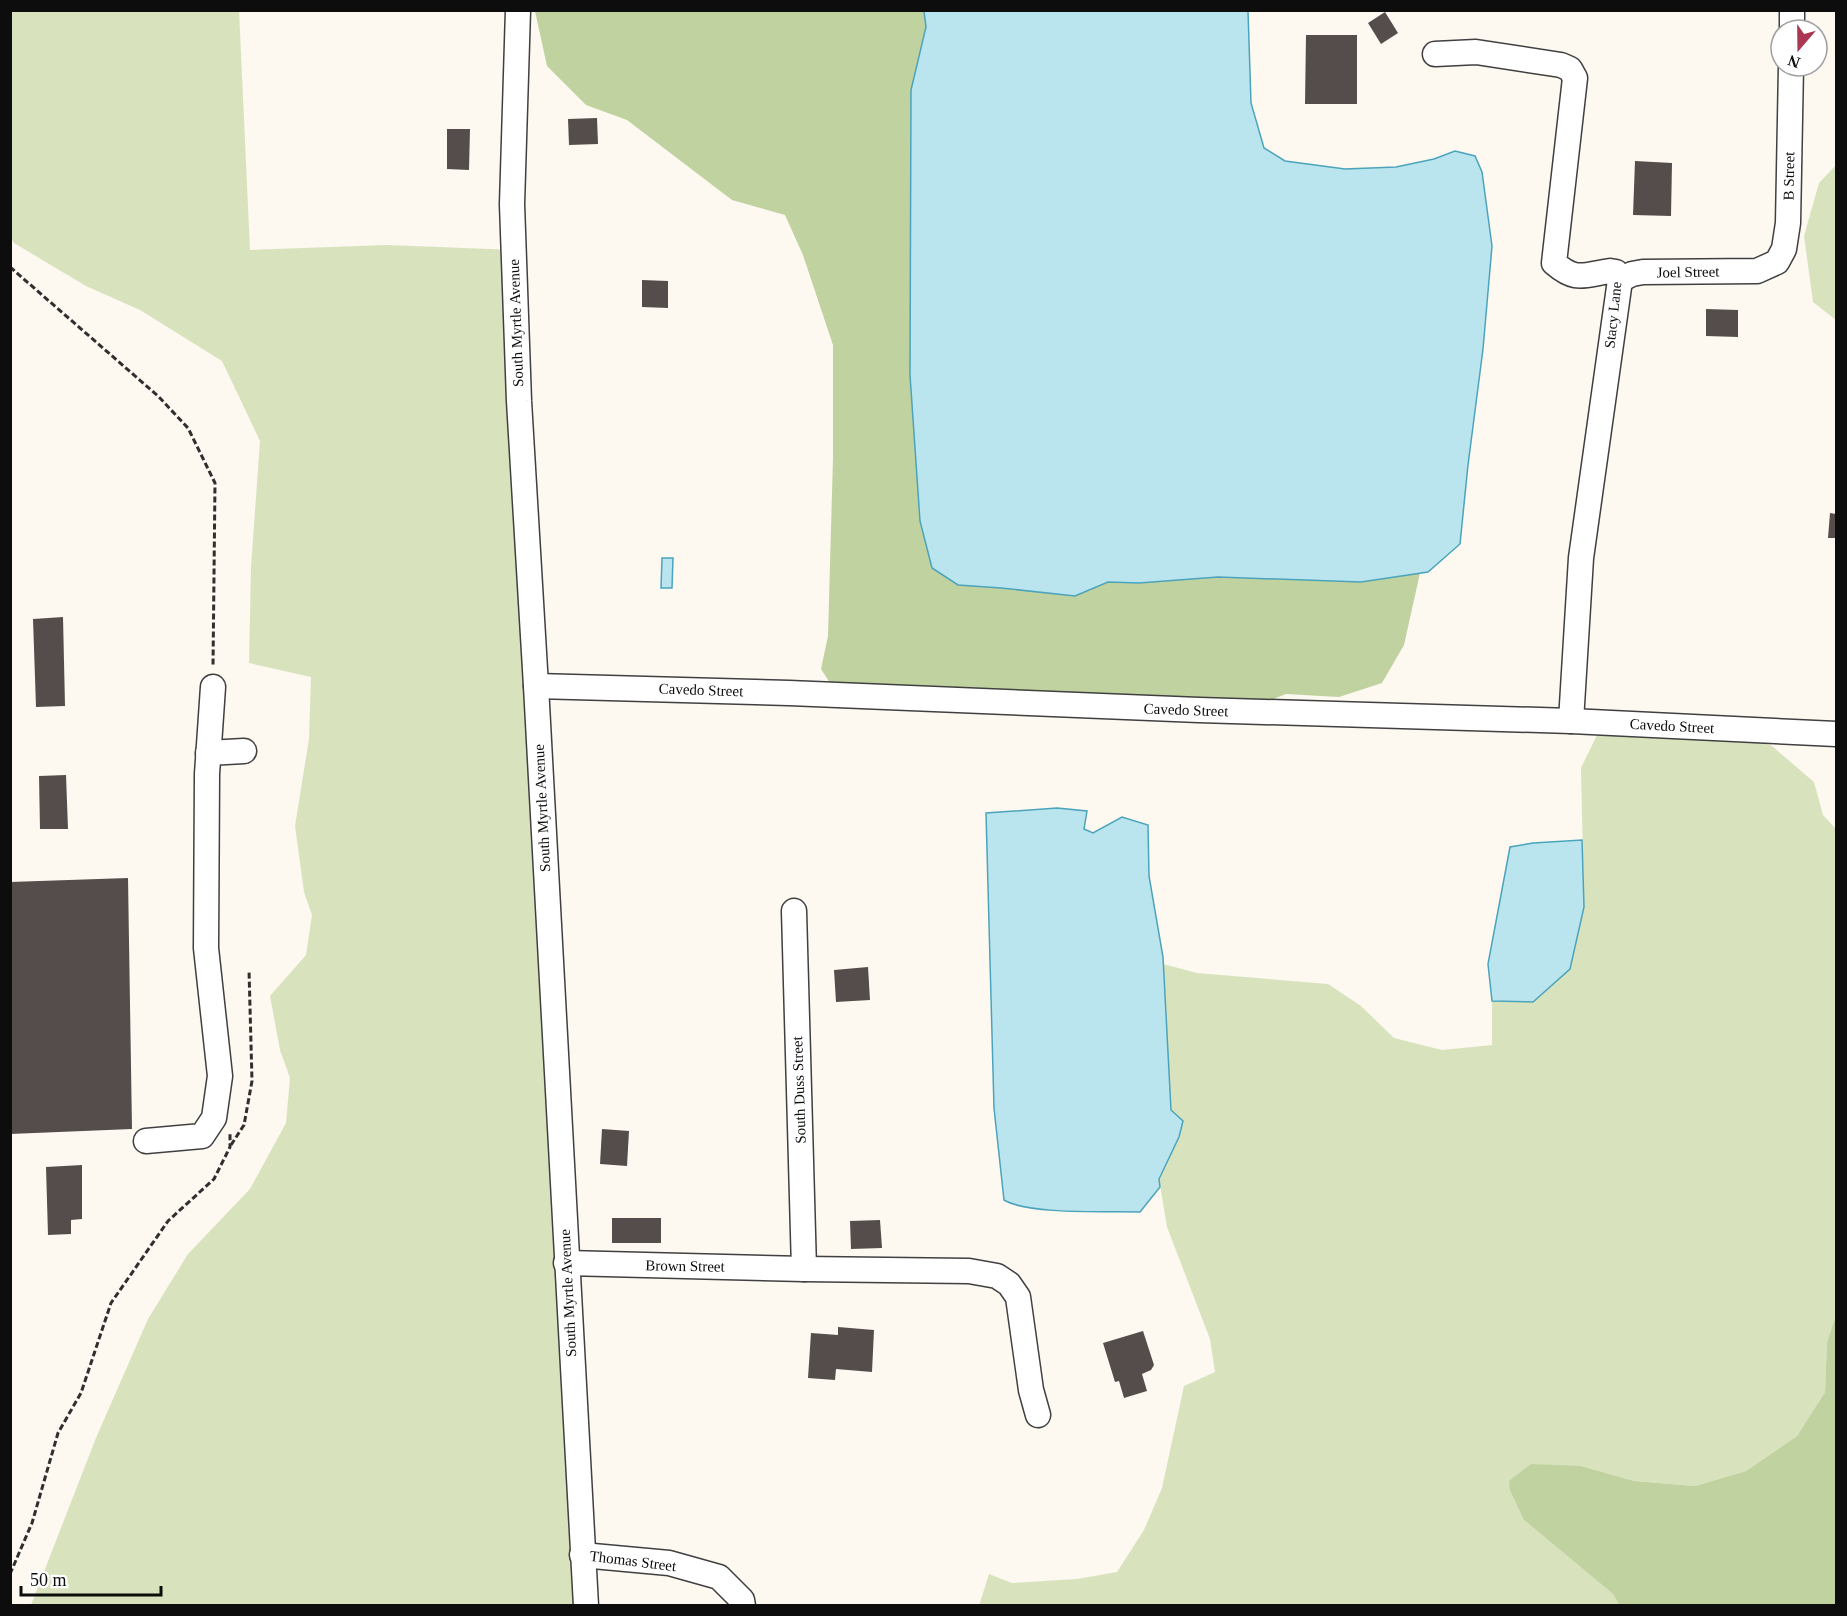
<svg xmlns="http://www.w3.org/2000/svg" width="1847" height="1616" viewBox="0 0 1847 1616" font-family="Georgia,serif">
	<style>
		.green { fill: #d8e3be }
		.forest { fill: #c0d29f }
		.water { fill: #bbe5ee; stroke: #4ba4bb; stroke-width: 1.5 }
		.building { fill: #554d4b }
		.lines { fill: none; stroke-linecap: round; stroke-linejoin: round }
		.minor-casing { stroke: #404040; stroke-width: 27 }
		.path { stroke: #2f2f2f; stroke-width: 3; stroke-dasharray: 6 3; stroke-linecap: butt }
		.minor { stroke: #fff; stroke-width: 24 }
		.labels { text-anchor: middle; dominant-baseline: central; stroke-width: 6; stroke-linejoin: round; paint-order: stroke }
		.street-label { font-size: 15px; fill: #0d0d0d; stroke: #fff }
	</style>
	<rect width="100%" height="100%" fill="#fdf8f0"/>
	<!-- green -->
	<g class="green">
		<path d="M239,10L250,250L387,245L514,250L586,1605H31L96,1438L148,1319L188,1254L250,1189L286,1123L290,1078L280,1050L270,996L306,955L312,915L304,892L295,826L309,739L311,677L249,663L251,567L260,441L222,361L140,310L86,286L14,243L11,238V11Z"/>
		<path d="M1836,165V320L1813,302L1804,236L1819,183Z"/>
		<path d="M1730,727L1772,746L1814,782L1823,815L1836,829V1315L1827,1342L1825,1392L1797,1436L1746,1471L1695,1486L1634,1481L1581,1466L1524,1520L1613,1594L1619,1605L979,1606L989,1574L1012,1583L1077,1579L1117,1572L1144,1530L1162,1488L1184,1386L1215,1372L1210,1339L1167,1227L1159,1179L1179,1137L1171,1110L1163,964L1197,973L1328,984L1361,1006L1394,1038L1442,1050L1492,1045V1001L1533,1002L1584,907L1581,768L1598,733Z"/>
	</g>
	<!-- forest -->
	<g class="forest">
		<path d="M535,11H924L926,27L911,90L910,375L958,585L1001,588L1075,596L1108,582L1139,583L1218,577L1361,582L1420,573L1404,645L1382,683L1339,697L1286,694L1247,709L830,683L821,669L828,636L833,458V345L803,255L785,215L732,200L627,120L586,105L547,66Z"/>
		<path d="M1836,1315V1605H1619L1613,1594L1524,1520L1510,1490L1509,1481L1531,1464L1581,1466L1634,1481L1695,1486L1746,1471L1797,1436L1825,1392L1827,1342Z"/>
	</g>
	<!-- water -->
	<g class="water">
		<path d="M924,11H1248L1251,103L1264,148L1285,161L1345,169L1396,167L1434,159L1455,151L1475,156L1482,172L1492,246L1483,349L1468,465L1460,544L1428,572L1361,582L1218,577L1139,583L1108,582L1075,596L1001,588L958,585L932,568L920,521L910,375L911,90L926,27Z"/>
		<path d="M662,558H673L672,588H661Z"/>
		<path d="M1057,808L1087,811L1084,829L1093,833L1122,817L1148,825L1149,876L1163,957L1171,1110L1183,1121L1179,1137L1159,1179L1160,1187L1140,1212C1108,1211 1029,1215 1004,1200L994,1108L986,813Z"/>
		<path d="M1582,840L1584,907L1570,969L1533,1002L1492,1001L1488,964L1510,847L1533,843Z"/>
	</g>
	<!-- building -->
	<g class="building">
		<path d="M1385,12L1398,33L1381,44L1368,23Z"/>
		<path d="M1306,35H1357V104H1305Z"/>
		<path d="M597,118L598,144L569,145L568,119Z"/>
		<path d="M447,129H470L469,170L447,169Z"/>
		<path d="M1635,161L1672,163L1671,216L1633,215Z"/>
		<path d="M642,280L668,281V308L642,307Z"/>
		<path d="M1706,309L1738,310V337L1706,336Z"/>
		<path d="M1830,513L1836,514V538H1828Z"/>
		<path d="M63,617L65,706L36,707L33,619Z"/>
		<path d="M66,775L68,829H40L39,776Z"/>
		<path d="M128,878L132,1129L10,1134V882Z"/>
		<path d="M868,967L870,1000L836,1002L834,970Z"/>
		<path d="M602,1129L629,1131L627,1166L600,1164Z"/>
		<path d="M82,1165V1219L71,1220V1234L48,1235L46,1167Z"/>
		<rect x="612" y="1218" width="49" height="25"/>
		<path d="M880,1220L882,1248L851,1249L850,1221Z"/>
		<path d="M838,1327L874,1330L872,1372L836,1369L835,1380L808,1378L811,1333L838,1335Z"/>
		<path d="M1143,1331L1154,1365L1151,1370L1142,1374L1147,1391L1124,1398L1119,1381L1115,1382L1103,1343Z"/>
	</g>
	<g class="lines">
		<defs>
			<g id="minor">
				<path d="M518,10L512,204L519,401L536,686L586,1606"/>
				<path d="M1792,30V10"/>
				<path d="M1435,54L1476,52L1561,65L1570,69L1575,78L1554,263C1576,282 1583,275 1610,271L1616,272L1620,280L1581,558L1571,721"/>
				<path d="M1620,280L1632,274L1643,272L1757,271L1777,262L1784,249L1788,223L1791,66"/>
				<path d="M536,686L789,693L1199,710L1571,721L1836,734"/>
				<path d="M208,753L244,751"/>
				<path d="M794,911L804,1269"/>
				<path d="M146,1141L202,1136L214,1118L220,1076L206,948L207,774L213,687"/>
				<path d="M566,1263L804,1269L969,1271L997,1276L1009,1284L1018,1297L1031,1390L1038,1415"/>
				<path d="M582,1555L669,1563L719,1577L742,1600L743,1606"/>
			</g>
		</defs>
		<!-- minor casing -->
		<use href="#minor" class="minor-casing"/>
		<!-- path -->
		<g class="path">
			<path d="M10,267L158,396L188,428L215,483L213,667"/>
			<path d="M231,1145L244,1125L252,1081L249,970"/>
			<path d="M10,1574L32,1523L58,1433L81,1393L111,1303L168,1221L214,1179L230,1147V1133"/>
		</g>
		<!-- minor -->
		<use href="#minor" class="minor"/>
	</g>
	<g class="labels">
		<!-- street labels -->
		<g class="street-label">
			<text transform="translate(1789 176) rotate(-89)">B Street</text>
			<text transform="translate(1688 272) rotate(-1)">Joel Street</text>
			<text transform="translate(1613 315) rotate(-84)">Stacy Lane</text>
			<text transform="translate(516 323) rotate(-92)">South Myrtle Avenue</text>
			<text transform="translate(701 690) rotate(2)">Cavedo Street</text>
			<text transform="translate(1186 710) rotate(2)">Cavedo Street</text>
			<text transform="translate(1672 726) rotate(3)">Cavedo Street</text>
			<text transform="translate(542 808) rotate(-93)">South Myrtle Avenue</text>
			<text transform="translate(799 1090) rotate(-92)">South Duss Street</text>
			<text transform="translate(685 1266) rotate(1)">Brown Street</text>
			<text transform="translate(568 1293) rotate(-93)">South Myrtle Avenue</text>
			<text transform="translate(633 1561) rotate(7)">Thomas Street</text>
		</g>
	</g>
	<!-- border -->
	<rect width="1847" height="1616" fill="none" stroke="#0d0d0d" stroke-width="24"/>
	<!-- north arrow -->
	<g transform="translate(1799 48) rotate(200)"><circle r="28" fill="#ffffff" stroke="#9e9e9e" stroke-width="1.5"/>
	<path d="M0-4.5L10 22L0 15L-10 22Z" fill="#ab3853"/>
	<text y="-9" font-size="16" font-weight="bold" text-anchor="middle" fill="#0d0d0d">N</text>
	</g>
	<!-- scale -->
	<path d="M21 1586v9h140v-9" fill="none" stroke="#0d0d0d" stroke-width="3"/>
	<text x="30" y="1586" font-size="18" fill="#0d0d0d" stroke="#ffffff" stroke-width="4.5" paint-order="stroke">50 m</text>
</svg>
